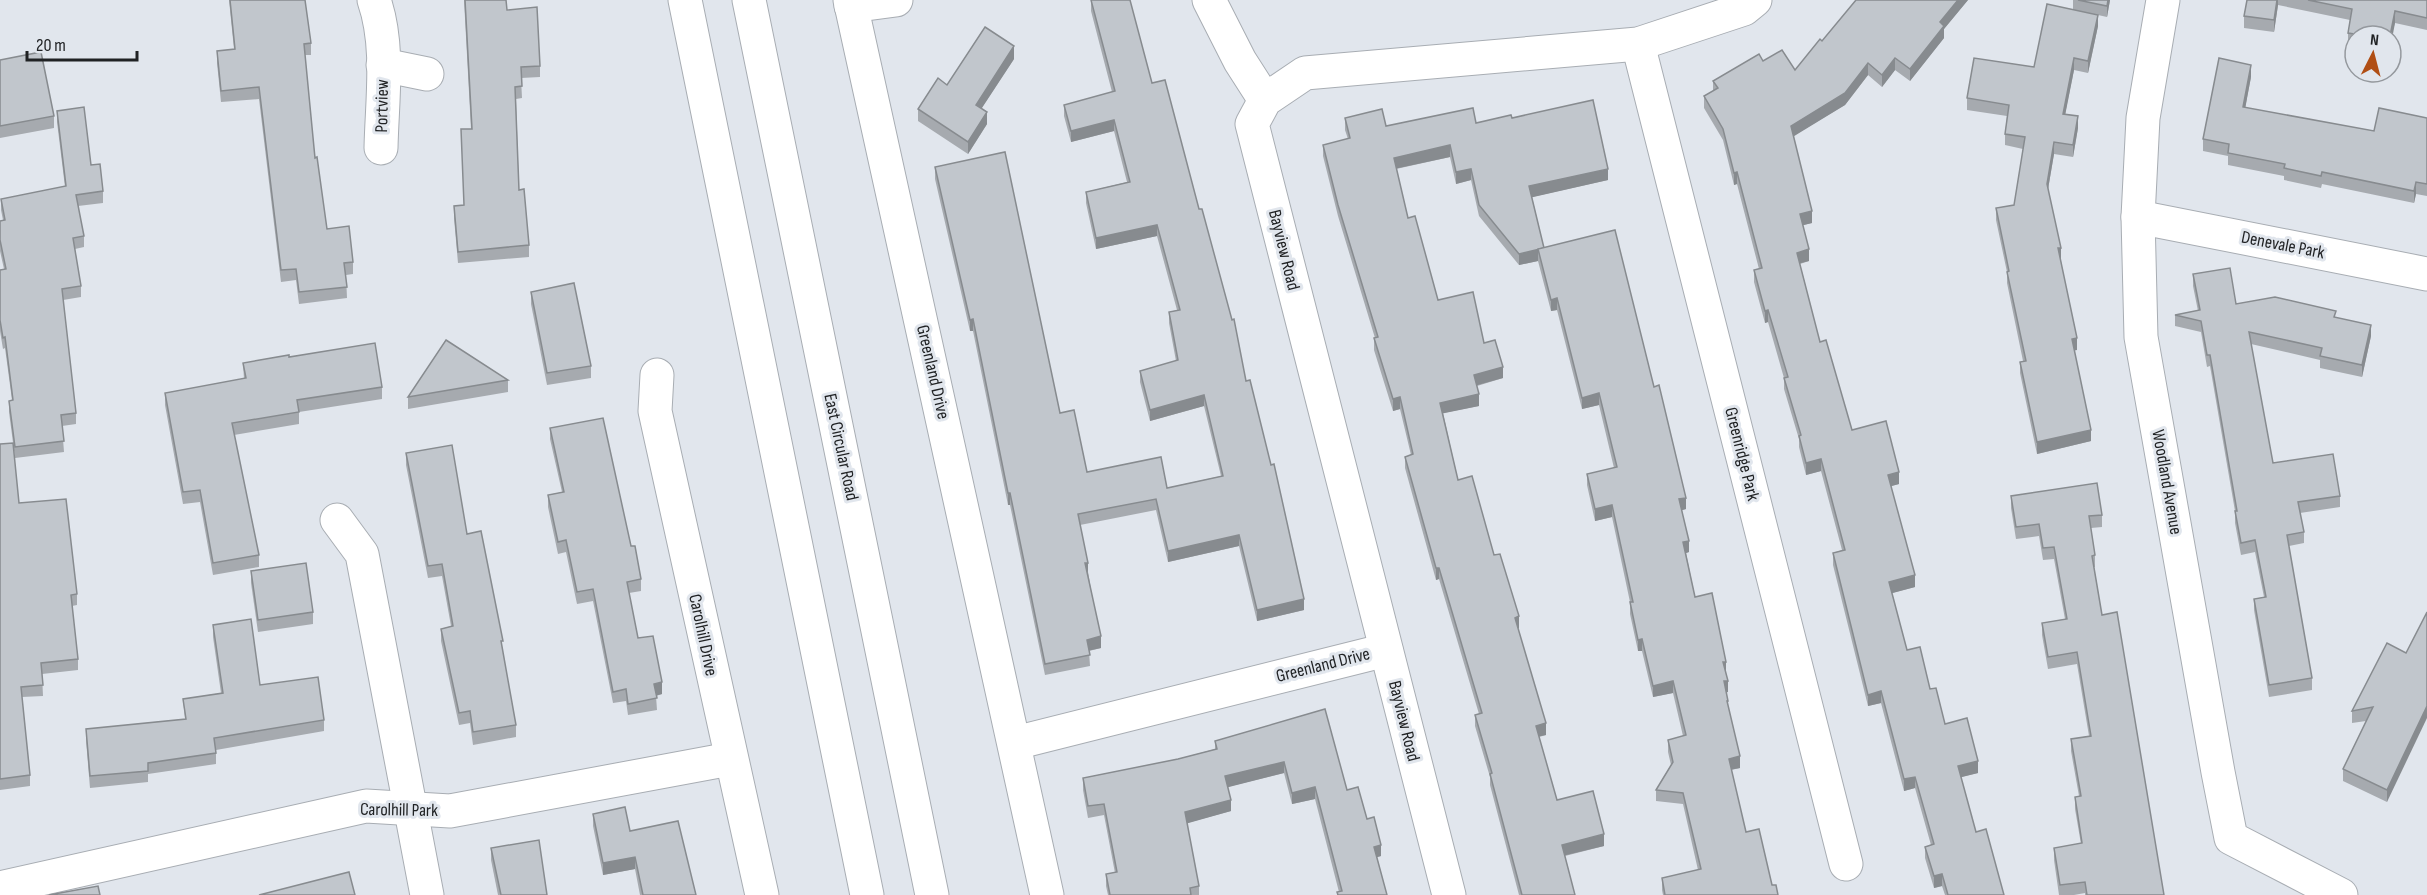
<svg xmlns="http://www.w3.org/2000/svg" width="2427" height="895" viewBox="0 0 2427 895" font-family="'Sofia Sans Condensed',sans-serif">
	<style>
		.lines { fill: none; stroke-linecap: round; stroke-linejoin: round }
		.minor-casing { stroke: #a8adb3; stroke-width: 35 }
		.trunk-casing { stroke: #a8adb3; stroke-width: 35 }
		.minor { stroke: #fff; stroke-width: 33 }
		.trunk { stroke: #fff; stroke-width: 33 }
		.wall { fill: #a6aaaf }
		.shaded-wall { fill: #878b8f }
		.building { fill: #c1c6cc; stroke: #878b8f; stroke-width: 1.5 }
		.labels { text-anchor: middle; dominant-baseline: central; stroke-width: 6; stroke-linejoin: round; paint-order: stroke }
		.street-label { font-size: 18px; fill: #202224; stroke: #e1e6ed }
	</style>
	<rect width="100%" height="100%" fill="#e1e6ed"/>
	<g class="lines">
		<defs>
			<g id="minor">
				<path d="M374,0C390,46 382,100 381,148"/>
				<path d="M850,0L1047,895"/>
				<path d="M1209,0L1240,61L1265,100"/>
				<path d="M2163,0L2143,118L2138,217L2141,337L2218,772L2231,838L2341,895"/>
				<path d="M851,6L896,0"/>
				<path d="M1638,44L1846,864"/>
				<path d="M383,65L427,74"/>
				<path d="M2138,217L2427,274"/>
				<path d="M657,375L655,411L762,895"/>
				<path d="M337,520L362,554L427,895"/>
				<path d="M1015,743L1386,650"/>
				<path d="M0,888L366,806L450,811L730,759"/>
				<path d="M1449,895L1252,124L1265,100L1305,73L1638,44L1744,9L1755,0"/>
			</g>
			<g id="trunk">
				<path d="M685,0L867,895"/>
				<path d="M749,0L932,895"/>
			</g>
		</defs>
		<!-- minor casing -->
		<use href="#minor" class="minor-casing"/>
		<!-- trunk casing -->
		<use href="#trunk" class="trunk-casing"/>
		<!-- minor -->
		<use href="#minor" class="minor"/>
		<!-- trunk -->
		<use href="#trunk" class="trunk"/>
	</g>
	<!-- wall -->
	<g class="wall">
		<path d="M229,0H305L311,43V55H305L315,158L327,229L353,262V274L346,275L347,298L299,304L296,280L281,282L259,99L221,102L217,63V51L234,49Z"/>
		<path d="M464,0H506L507,10L540,66V77L521,78L522,98L516,99L519,190L529,245V257L458,263L454,218V206L464,205L471,129Z"/>
		<path d="M1091,0L1152,83L1199,209L1246,381L1304,610L1257,621L1239,546L1168,562L1156,510L1080,525L1101,648L1089,651L1090,666L1045,675L1010,505H1008L973,331H970L935,179V167L1060,413L1087,472L1167,488L1221,476L1204,406L1150,421L1140,382V371L1176,361L1169,323V312L1177,310L1157,236L1096,249L1086,203V192L1127,182L1114,131L1071,142L1064,116V105L1112,92L1091,11Z"/>
		<path d="M1856,0H1968L1944,29V38L1910,81L1895,70L1882,87L1868,75L1845,105L1793,136L1812,223L1803,225L1809,261L1800,264L1820,342L1852,430L1899,484L1891,486L1915,587L1892,593L1907,650L1930,689L1945,724L1978,773L1961,777L1976,832L2004,895H1945L1942,886L1934,888L1925,858V847L1931,845L1915,788L1904,791L1881,703L1868,706L1833,565V553L1842,550L1821,471L1806,475L1799,447V439L1784,389V378L1768,322L1765,323L1754,282V270L1759,269L1737,184L1734,185L1723,140L1704,108V96L1713,91V81L1763,61L1795,70L1822,41Z"/>
		<path d="M2073,0H2110L2107,17L2098,15V26L2088,73L2074,70L2065,114L2078,128L2073,157L2054,154L2048,189L2077,350H2074L2091,441L2037,454L2020,373V362L2023,361L2007,283V272L1996,220V208L2014,205L2023,149L2005,145V134L2007,116L1967,110V98L2034,67L2073,10Z"/>
		<path d="M2247,0H2427V30L2395,23L2391,36H2355V45L2348,44V33L2350,20L2278,5L2274,32L2244,28V16Z"/>
		<path d="M1014,59L981,109L987,124L968,154L918,121V109L947,85Z"/>
		<path d="M0,60L54,116V128L0,138Z"/>
		<path d="M2251,77L2245,108L2374,131L2427,118V196L2416,194L2414,203L2322,184L2321,188L2284,180V176L2228,165V156L2203,151V139Z"/>
		<path d="M57,111L91,165L103,191V203L78,206L84,236V247L75,249L81,286V297L63,300L76,413V424L62,426L64,452L15,458L9,412V401L12,400L5,348L3,349L0,331V270L4,269L0,251V221L3,220L1,210V199L65,187L57,122Z"/>
		<path d="M1345,118L1386,126L1476,123L1512,118L1608,180L1532,197L1544,248L1654,387L1686,509L1682,510L1689,552L1686,553L1695,597L1726,673L1728,692H1726L1728,708L1740,768L1731,770L1746,832L1772,885L1778,895H1663L1662,890V878L1698,870L1683,804L1656,801V790L1671,765L1668,752V740L1683,736L1673,693L1653,697L1642,651H1638L1630,614V602L1612,517L1595,521L1587,485V474L1614,468L1599,405L1582,409L1557,310L1551,311L1538,261L1519,265L1479,216L1471,180L1456,184L1450,157L1396,169L1408,218L1438,300L1484,343L1503,378L1477,386L1479,406L1443,413L1458,480L1494,555L1519,628H1518L1546,735L1539,737L1557,800L1604,846L1565,856L1575,895H1519L1490,785V777L1475,726V715L1479,714L1439,579L1436,580L1405,468V457L1411,455L1400,409L1393,411L1374,350V338H1375L1338,216L1323,156V145L1348,139L1345,130Z"/>
		<path d="M2193,274L2236,304L2336,317L2371,336L2362,377L2320,368V360L2251,344L2273,463L2340,496V507L2300,513L2304,532V543L2289,546L2312,678V690L2269,697L2254,610V599L2264,597L2255,552L2241,555L2235,523V511L2210,366L2207,367L2201,332L2175,326V315L2198,311L2193,286Z"/>
		<path d="M531,292L591,366V378L547,385L531,304Z"/>
		<path d="M289,357L382,387V399L299,412V424L234,435L259,555V567L213,575L200,502L183,504L165,405V393L244,379L243,363Z"/>
		<path d="M508,380V392L408,409V397Z"/>
		<path d="M550,428L631,546L641,579V591L629,593L638,638L662,694L656,696L657,710L628,715L626,701L613,703L593,601L577,604L566,552L558,554L548,507V495L562,492L550,439Z"/>
		<path d="M0,444L19,503L77,594V605L72,606L78,659V670L42,674L43,696L22,697L30,775V786L0,790Z"/>
		<path d="M406,453L467,534L503,653L516,725V737L473,745L470,723L459,725L441,641V629L451,626L442,576L428,578L406,465Z"/>
		<path d="M2011,496L2102,515V527L2091,528L2095,555V567H2094L2102,615L2164,895H2085V893L2074,895H2059L2054,860V848L2081,844L2075,809V797L2079,796L2071,751V739L2089,736L2077,664L2048,669L2042,635V623L2065,619L2054,559L2043,560L2039,536L2016,539L2011,508Z"/>
		<path d="M251,571L313,612V624L258,632L251,583Z"/>
		<path d="M213,625L260,685L324,720V731L216,750V764L148,774V782L90,788L86,740V729L185,719L183,699L221,693L213,637Z"/>
		<path d="M2406,653L2387,802L2343,781V769L2366,721L2352,723V711Z"/>
		<path d="M1325,709L1347,790L1367,819L1381,856L1377,857L1387,895H1337V892H1339L1315,799L1292,804L1284,773L1227,787L1231,811L1187,823L1199,886V895H1108L1106,886V874L1115,873L1104,815L1088,818L1083,790V778L1178,759L1215,749V741Z"/>
		<path d="M593,814L630,831L696,895H640L635,869L603,875L593,826Z"/>
		<path d="M491,848L547,895H498L491,860Z"/>
	</g>
	<!-- shaded-wall -->
	<g class="shaded-wall">
		<path d="M1958,0H1968L1944,29V38L1910,81V69L1940,22Z"/>
		<path d="M2108,0H2110L2107,17V6Z"/>
		<path d="M2277,0H2278V5L2274,32V20Z"/>
		<path d="M2395,11V23L2391,44L2390,36Z"/>
		<path d="M2098,15V26L2088,73V61Z"/>
		<path d="M1014,46V59L976,117V105Z"/>
		<path d="M1895,58V70L1882,87V75Z"/>
		<path d="M2074,58V70L2063,126V114Z"/>
		<path d="M1868,63V75L1845,105L1791,138V126Z"/>
		<path d="M2251,65V77L2243,120V107Z"/>
		<path d="M987,112V124L968,154V142Z"/>
		<path d="M2078,116V128L2073,157V145Z"/>
		<path d="M1114,120V131L1071,142V131Z"/>
		<path d="M2054,142V154L2047,195V184Z"/>
		<path d="M1450,145V157L1394,169V158Z"/>
		<path d="M1471,169V180L1456,184V172Z"/>
		<path d="M1608,169V180L1529,198V186Z"/>
		<path d="M1737,172V184L1734,185V173Z"/>
		<path d="M2416,182V194L2414,203V191Z"/>
		<path d="M1812,211V223L1800,226V214Z"/>
		<path d="M1157,225V236L1096,249V238Z"/>
		<path d="M1544,248L1538,249V261L1519,265V254Z"/>
		<path d="M2058,248H2061V259L2058,260Z"/>
		<path d="M1809,249V261L1797,264V253Z"/>
		<path d="M1557,298V310L1551,311V300Z"/>
		<path d="M1768,310V322L1765,323V311Z"/>
		<path d="M973,319V331H970V320Z"/>
		<path d="M2371,325V336L2362,377V365Z"/>
		<path d="M2077,338V350L2072,351V339Z"/>
		<path d="M1503,367V378L1474,386V375Z"/>
		<path d="M1599,393V405L1582,409V398Z"/>
		<path d="M1479,394V406L1440,414V403Z"/>
		<path d="M1204,395V406L1150,421V410Z"/>
		<path d="M1400,397V409L1393,411V399Z"/>
		<path d="M2091,430V441L2037,454V442Z"/>
		<path d="M1821,459V471L1806,475V463Z"/>
		<path d="M1899,472V484L1888,487V475Z"/>
		<rect x="1008" y="493" width="2" height="12"/>
		<path d="M1686,498V509L1679,511V499Z"/>
		<path d="M1612,505V517L1595,521V509Z"/>
		<path d="M1239,535V546L1168,562V551Z"/>
		<path d="M1689,541V552L1683,554V542Z"/>
		<path d="M1085,563H1088V574Z"/>
		<path d="M1436,568H1439V579L1436,580Z"/>
		<path d="M1915,575V587L1889,594V582Z"/>
		<path d="M1304,599V610L1257,621V610Z"/>
		<path d="M1519,616V628L1515,629V618Z"/>
		<path d="M1101,636V648L1087,651V640Z"/>
		<path d="M1642,639V651H1638V640Z"/>
		<path d="M1723,662H1726V673Z"/>
		<path d="M1673,681V693L1653,697V686Z"/>
		<path d="M1724,681H1728V692L1724,693Z"/>
		<path d="M662,682V694L654,696V684Z"/>
		<path d="M1881,691V703L1868,706V695Z"/>
		<path d="M2427,706V718L2387,802V790Z"/>
		<path d="M1546,723V735L1536,737V726Z"/>
		<path d="M1740,756V768L1729,770V759Z"/>
		<path d="M1978,761V773L1958,778V766Z"/>
		<path d="M1284,762V773L1225,788V776Z"/>
		<path d="M1915,777V788L1904,791V779Z"/>
		<path d="M1315,787V799L1292,804V793Z"/>
		<path d="M1231,800V811L1185,824V812Z"/>
		<path d="M1604,834V846L1562,856V845Z"/>
		<path d="M1381,845V856L1374,858V847Z"/>
		<path d="M635,857V869L603,875V863Z"/>
		<path d="M1942,874V886L1934,888V876Z"/>
	</g>
	<!-- building -->
	<g class="building">
		<path d="M230,0H305L311,43L304,44L315,158L317,157L327,229L349,226L353,262L344,263L347,287L299,292L296,269L281,270L259,87L221,91L217,51L235,49Z"/>
		<path d="M465,0H506L507,10L537,7L540,66L521,67L522,86L515,87L519,190L524,189L529,245L458,252L454,206L464,205L461,129H472Z"/>
		<path d="M1091,0H1130L1152,83L1165,80L1199,209H1202L1232,320L1234,319L1246,381L1250,380L1271,465L1274,464L1304,599L1257,610L1239,535L1168,551L1156,499L1078,514L1088,563H1085L1101,636L1087,640L1090,655L1045,664L1010,493H1008L973,319L970,320L935,167L1005,152L1060,413L1074,410L1087,472L1161,457L1167,488L1223,476L1204,395L1150,410L1140,371L1178,360L1169,312L1180,310L1157,225L1096,238L1086,192L1130,182L1114,120L1071,131L1064,105L1115,91Z"/>
		<path d="M1856,0H1958L1940,22L1944,26L1910,69L1895,58L1882,75L1868,63L1845,93L1791,126L1812,211L1800,214L1809,249L1797,253L1820,342L1826,340L1852,430L1886,421L1899,472L1888,475L1915,575L1889,582L1907,650L1920,647L1930,689L1936,688L1945,724L1967,718L1978,761L1958,766L1976,832L1986,829L2004,895H1948L1942,874L1934,876L1925,847L1934,844L1915,777L1904,779L1881,691L1868,695L1833,553L1845,550L1821,459L1806,463L1799,436L1801,435L1784,378L1788,377L1768,310L1765,311L1754,270L1762,268L1737,172L1734,173L1723,129L1704,96L1718,88L1713,81L1759,54L1763,61L1782,50L1795,70L1820,39L1822,41Z"/>
		<path d="M2078,0H2108L2107,6Z"/>
		<path d="M2247,0H2277L2274,20L2244,16Z"/>
		<path d="M2308,0H2427V18L2395,11L2390,36H2368L2348,33L2352,9Z"/>
		<path d="M2047,4L2098,15L2088,61L2074,58L2063,114L2078,116L2073,145L2054,142L2047,184L2061,248H2058L2077,338L2072,339L2091,430L2037,442L2020,362L2026,361L2007,272L2009,271L1996,208L2014,205L2025,137L2005,134L2009,105L1967,98L1974,58L2034,67Z"/>
		<path d="M985,27L1014,46L976,105L987,112L968,142L918,109L938,78L947,85Z"/>
		<path d="M41,52L54,116L0,126V60Z"/>
		<path d="M2219,58L2251,65L2243,107L2374,131L2379,108L2427,118V184L2416,182L2414,191L2322,172L2321,176L2284,168L2285,164L2228,153L2229,144L2203,139Z"/>
		<path d="M1593,100L1608,169L1529,186L1544,248L1519,254L1479,205L1471,169L1456,172L1450,145L1394,158L1408,218L1415,216L1438,300L1473,292L1484,343L1495,340L1503,367L1474,375L1479,394L1440,403L1458,480L1472,476L1494,555L1500,554L1519,616L1515,618L1546,723L1536,726L1557,800L1593,791L1604,834L1562,845L1575,895H1522L1490,774L1492,773L1475,715L1482,713L1439,568H1436L1405,457L1413,454L1400,397L1393,399L1374,338L1378,337L1338,205L1323,145L1350,138L1345,118L1382,109L1386,126L1473,108L1476,123L1511,115L1512,118Z"/>
		<path d="M84,107L91,165L100,164L103,191L76,195L84,236L73,238L81,286L62,289L76,413L61,415L64,441L15,447L9,401L13,400L5,337L3,338L0,320V270L6,269L0,240V221L5,220L1,199L66,186L57,111Z"/>
		<path d="M1615,230L1654,387L1659,385L1686,498L1679,499L1689,541L1683,542L1695,597L1712,593L1726,662H1723L1728,681H1724L1728,701H1727L1740,756L1729,759L1746,832L1759,829L1772,885H1776L1778,895H1665L1662,878L1701,869L1683,793L1656,790L1673,762L1668,740L1686,735L1673,681L1653,686L1642,639L1638,640L1630,602H1633L1612,505L1595,509L1587,474L1617,467L1599,393L1582,398L1557,298L1551,300L1538,249Z"/>
		<path d="M2230,268L2236,304L2275,297L2336,311L2334,317L2371,325L2362,365L2320,356L2322,348L2249,332L2273,463L2333,454L2340,496L2298,502L2304,532L2287,535L2312,678L2269,685L2254,599L2266,597L2255,540L2241,543L2235,511H2237L2210,355H2207L2201,321L2175,315L2200,310L2193,274Z"/>
		<path d="M574,283L591,366L547,373L531,292Z"/>
		<path d="M446,340L508,380L408,397Z"/>
		<path d="M375,343L382,387L297,400L299,412L232,423L259,555L213,563L200,490L183,492L165,393L246,378L243,363L289,355V357Z"/>
		<path d="M603,418L631,546H635L641,579L627,582L638,638L653,636L662,682L654,684L657,698L628,704L626,689L613,692L593,589L577,592L566,540L558,542L548,495L564,492L550,428Z"/>
		<path d="M13,443L19,503L66,499L77,594L71,595L78,659L41,663L43,685L21,687L30,775L0,779V444Z"/>
		<path d="M452,445L467,534L481,531L503,641H501L516,725L473,732L470,711L459,713L441,629L453,626L442,564L428,566L406,453Z"/>
		<path d="M2097,483L2102,515L2089,516L2095,555L2092,556L2102,615L2117,612L2164,895H2087L2085,882L2060,885L2054,848L2082,843L2075,797L2081,796L2071,739L2091,736L2077,652L2048,657L2042,623L2067,619L2054,547L2043,548L2039,524L2016,527L2011,496Z"/>
		<path d="M306,563L313,612L258,620L251,571Z"/>
		<path d="M2427,612V706L2387,790L2343,769L2373,707L2352,711L2387,643L2406,653Z"/>
		<path d="M251,619L260,685L318,677L324,720L214,738L216,753L148,763V771L90,776L86,729L186,719L183,699L223,693L213,625Z"/>
		<path d="M1325,709L1347,790L1358,787L1367,819L1374,817L1381,845L1374,847L1387,895H1338L1337,892L1342,891L1315,787L1292,793L1284,762L1225,776L1231,800L1185,812L1199,886L1190,888L1191,895H1110L1106,874L1117,872L1104,804L1088,806L1083,778L1178,759L1217,749L1215,741Z"/>
		<path d="M625,807L630,831L678,821L696,895H643L635,857L603,863L593,814Z"/>
		<path d="M539,840L547,895H501L491,848Z"/>
		<path d="M349,872L355,895H259Z"/>
		<path d="M98,886L100,895H49Z"/>
	</g>
	<g class="labels">
		<!-- street labels -->
		<g class="street-label">
			<text transform="translate(382 106) rotate(-89)">Portview</text>
			<text transform="translate(2283 245) rotate(11)">Denevale Park</text>
			<text transform="translate(1284 250) rotate(76)">Bayview Road</text>
			<text transform="translate(933 372) rotate(77)">Greenland Drive</text>
			<text transform="translate(841 447) rotate(78)">East Circular Road</text>
			<text transform="translate(1742 454) rotate(76)">Greenridge Park</text>
			<text transform="translate(2167 482) rotate(80)">Woodland Avenue</text>
			<text transform="translate(703 635) rotate(78)">Carolhill Drive</text>
			<text transform="translate(1323 665) rotate(-14)">Greenland Drive</text>
			<text transform="translate(1404 721) rotate(76)">Bayview Road</text>
			<text transform="translate(399 810) rotate(1)">Carolhill Park</text>
		</g>
	</g>
	<!-- north arrow -->
	<g transform="translate(2373 54) rotate(6)"><circle r="28" fill="#e1e6ed" stroke="#94989d" stroke-width="1.5"/>
	<path d="M0-4.5L10 22L0 15L-10 22Z" fill="#b04e14"/>
	<text y="-9" font-size="16" font-weight="bold" text-anchor="middle" fill="#202224">N</text>
	</g>
	<!-- scale -->
	<path d="M27 51v9h110v-9" fill="none" stroke="#202224" stroke-width="3"/>
	<text x="36" y="51" font-size="18" fill="#202224" stroke="#e1e6ed" stroke-width="4.5" paint-order="stroke">20 m</text>
</svg>
